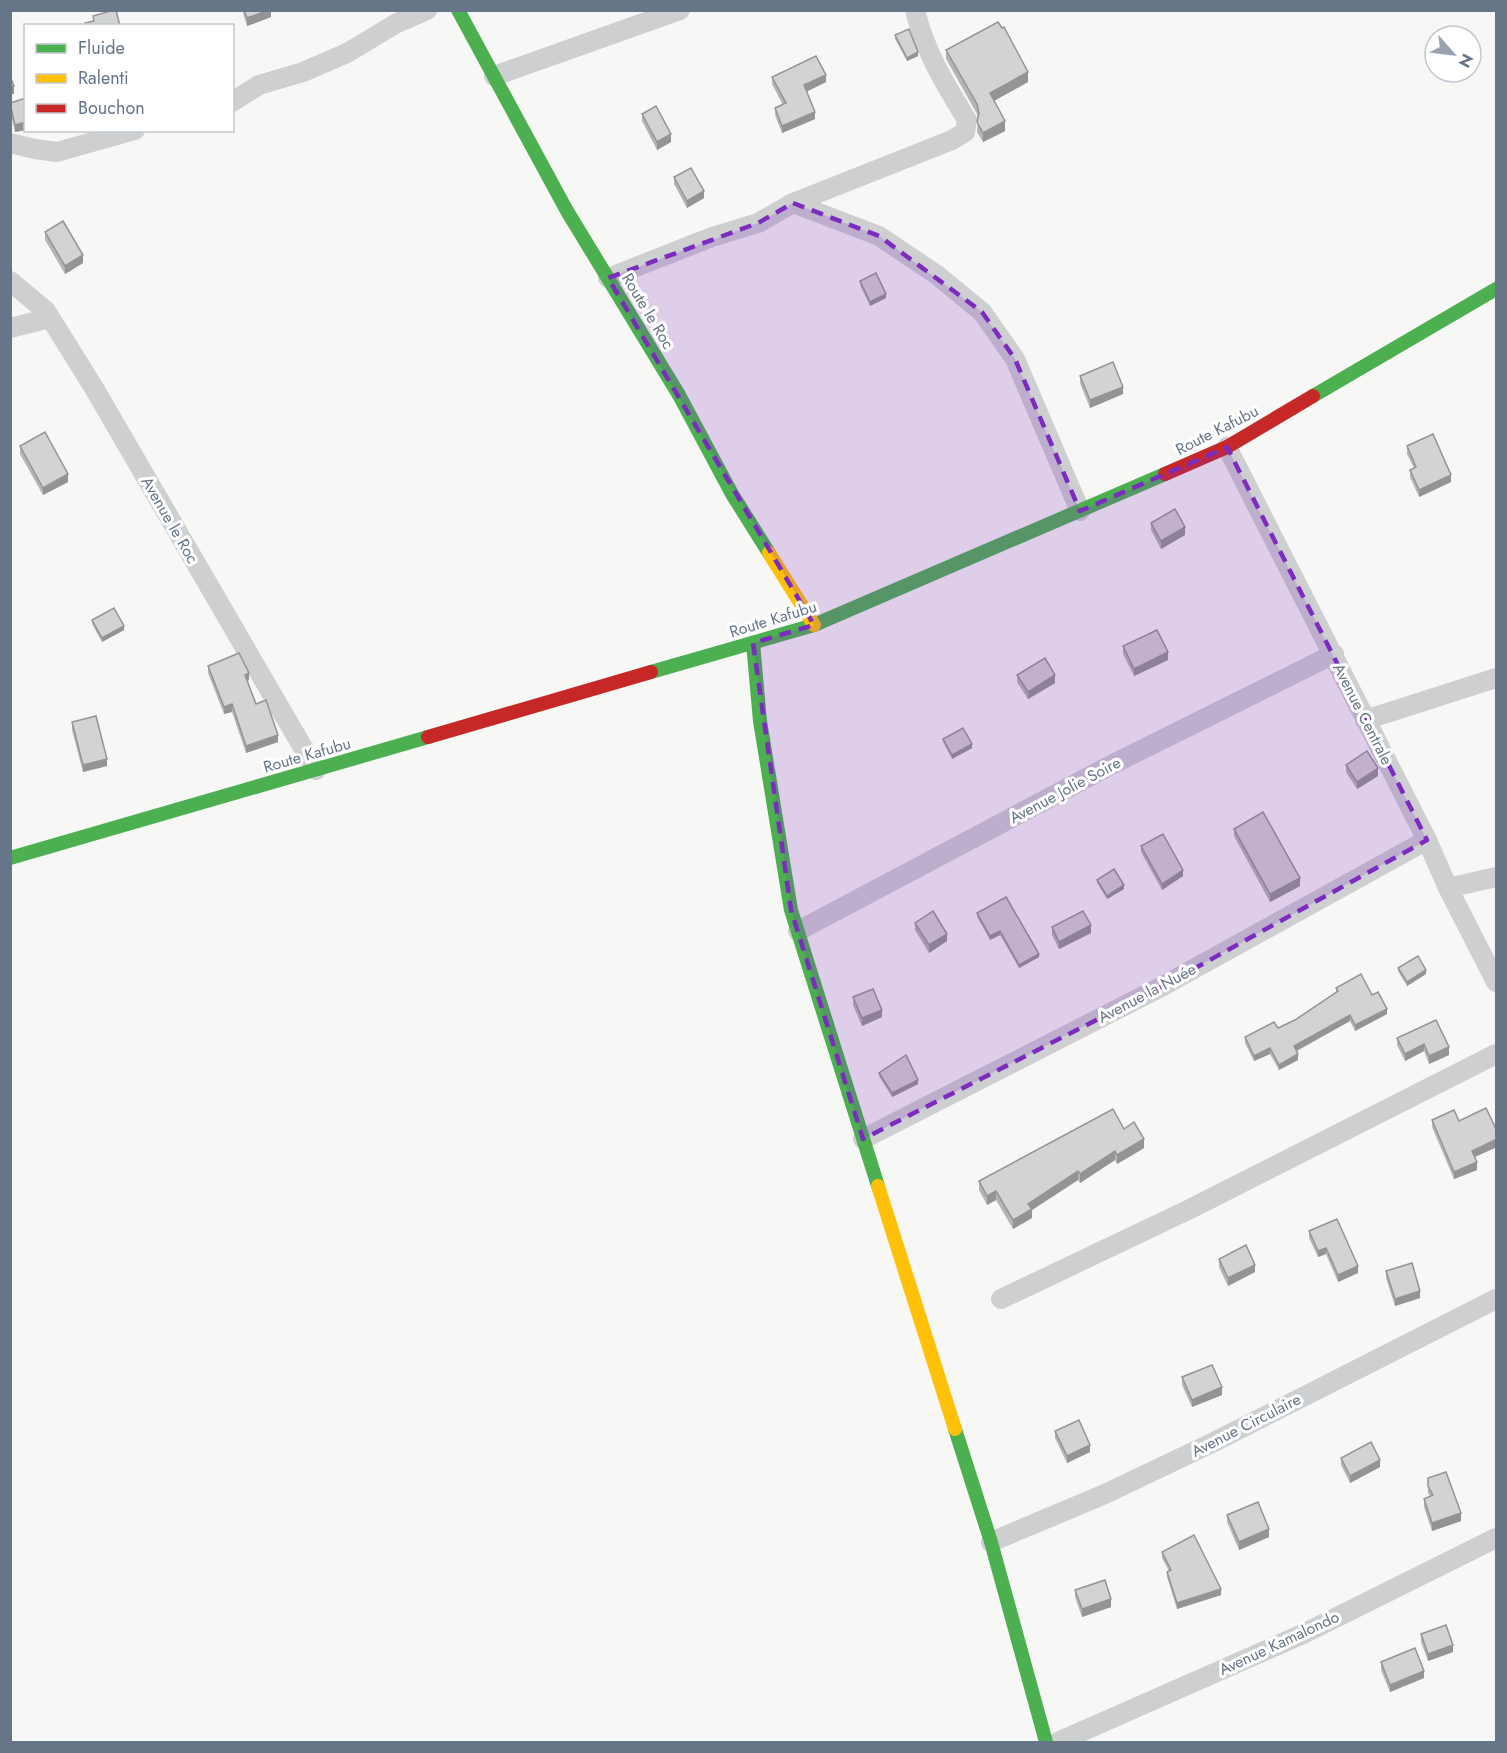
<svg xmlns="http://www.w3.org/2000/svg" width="1507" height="1753" viewBox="0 0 1507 1753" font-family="Jost,sans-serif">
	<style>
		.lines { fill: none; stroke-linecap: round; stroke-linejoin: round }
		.street { stroke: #cecfd1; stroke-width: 20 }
		.fast { stroke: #4caf50; stroke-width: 14 }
		.slow { stroke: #ffc107; stroke-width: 14 }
		.jam { stroke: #c62828; stroke-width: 14 }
		.wall { fill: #b5b5b5 }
		.shaded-wall { fill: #939494 }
		.building { fill: #d2d3d3; stroke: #939494; stroke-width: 1.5 }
		.marked { fill: #7b2cbf; fill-opacity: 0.2; stroke: #7b2cbf; stroke-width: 4.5; stroke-dasharray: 12 8; stroke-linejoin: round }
		.labels { text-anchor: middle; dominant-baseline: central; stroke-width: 6; stroke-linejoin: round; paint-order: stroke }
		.street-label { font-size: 16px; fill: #667587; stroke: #fff }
	</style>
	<rect width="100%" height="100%" fill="#f7f7f6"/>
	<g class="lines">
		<!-- street -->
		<g class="street">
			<path d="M494,76L680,10"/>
			<path d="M232,102L259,85L303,72L347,53L397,23L427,10"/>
			<path d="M10,143L35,149L57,152L135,130"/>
			<path d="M793,203L952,140L965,132L967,120C945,84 925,52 915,10"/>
			<path d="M608,278L712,237L758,223L793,203L879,236L937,275L982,312L1015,359L1080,511"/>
			<path d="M10,281L46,311L94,388L316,770"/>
			<path d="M10,328L50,318"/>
			<path d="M1227,447L1427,840L1448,888L1496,982"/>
			<path d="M1365,720L1496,678"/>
			<path d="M1448,888L1496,877"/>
			<path d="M798,931L1113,764L1334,654"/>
			<path d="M863,1139L1161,987L1427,840"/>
			<path d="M1001,1299L1190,1209L1496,1054"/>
			<path d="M991,1542L1105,1494L1216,1441L1496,1299"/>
			<path d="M1058,1742L1305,1633L1496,1538"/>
		</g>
		<!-- fast -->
		<g class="fast">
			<path d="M458,10L567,211L679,395L732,494L769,553"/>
			<path d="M1313,396L1496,289"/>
			<path d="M753,643L760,721L791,910L878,1186"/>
			<path d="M651,672L814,625L1165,474"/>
			<path d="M10,858L428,737"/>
			<path d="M955,1429L991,1542L1046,1742"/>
		</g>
		<!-- slow -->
		<g class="slow">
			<path d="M769,553L814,625"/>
			<path d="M878,1186L955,1429"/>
		</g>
		<!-- jam -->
		<g class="jam">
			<path d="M1165,474L1227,447L1313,396"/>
			<path d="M428,737L651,672"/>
		</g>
	</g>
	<!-- wall -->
	<g class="wall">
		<path d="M242,10H271V17L247,26Z"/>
		<path d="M895,35L918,56L907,61L895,39Z"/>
		<path d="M946,50L1028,82L994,101L1005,131L983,142L977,132L978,118L977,114L946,59Z"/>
		<path d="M772,77L826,82L807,91L815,119L782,133L775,115V108L783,105L772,84Z"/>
		<path d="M26,98V130L15,132L10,111V103Z"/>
		<path d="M642,114L671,142L657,150L642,121Z"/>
		<path d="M674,177L704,198L687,208L674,184Z"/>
		<path d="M45,232L83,263L65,274L45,240Z"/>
		<path d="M860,281L886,298L870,306L860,285Z"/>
		<path d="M1080,376L1123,394L1090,408L1080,383Z"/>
		<path d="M20,446L68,482L43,495L20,454Z"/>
		<path d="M1407,446L1451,482L1419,497L1410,477V470L1414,468L1407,454Z"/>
		<path d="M1151,523L1185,535L1161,549L1151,530Z"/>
		<path d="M92,620L124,630L102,642L92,624Z"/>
		<path d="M1123,646L1168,660L1134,676L1123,654Z"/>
		<path d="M208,666L249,680L247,681L256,704L278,742L246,753L232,712L224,714L208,673Z"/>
		<path d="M1017,675L1055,683L1028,699L1017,682Z"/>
		<path d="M72,722L107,766L83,772L72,730Z"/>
		<path d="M943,739L972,748L952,759L943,742Z"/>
		<path d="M1346,765L1378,776L1357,789L1346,772Z"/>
		<path d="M1234,829L1300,886L1270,902L1234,836Z"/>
		<path d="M1141,846L1183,876L1162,890L1141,852Z"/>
		<path d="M1097,880L1124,889L1107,899L1097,883Z"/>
		<path d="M977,913L1039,957L1019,968L1000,935L990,940L977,917Z"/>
		<path d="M915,923L947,941L929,953L915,930Z"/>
		<path d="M1052,927L1091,933L1059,949L1052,935Z"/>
		<path d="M1398,968L1426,974L1407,986L1398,971Z"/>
		<path d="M1336,988L1372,995L1387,1014L1355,1031L1350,1021L1297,1051L1298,1060L1279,1070L1270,1054L1254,1061L1245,1043V1037L1278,1028L1295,1020L1336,993Z"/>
		<path d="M853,997L882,1017L862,1026L853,1005Z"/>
		<path d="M1436,1020L1449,1055L1429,1064L1424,1051L1405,1061L1397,1045V1038Z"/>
		<path d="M879,1073L918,1084L892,1097L879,1076Z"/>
		<path d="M1432,1120L1459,1121L1497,1131V1147L1475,1157L1477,1170L1454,1179L1432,1127Z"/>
		<path d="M1124,1129L1144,1148L1117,1164L1115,1160L1080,1183L1078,1180L1032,1210V1218L1013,1229L996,1200L987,1205L979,1190V1181Z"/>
		<path d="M1309,1231L1358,1273L1338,1282L1326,1254L1318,1257L1309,1238Z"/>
		<path d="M1219,1259L1255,1272L1228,1286L1219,1267Z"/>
		<path d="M1386,1271L1420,1298L1395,1306L1386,1278Z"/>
		<path d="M1182,1377L1222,1395L1192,1407L1182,1385Z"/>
		<path d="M1055,1431L1090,1452L1067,1463L1055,1438Z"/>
		<path d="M1341,1458L1380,1467L1350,1483L1341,1465Z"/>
		<path d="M1428,1478L1461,1521L1432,1531L1424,1507V1499L1430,1496L1428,1493Z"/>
		<path d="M1227,1515L1269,1537L1239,1550L1227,1522Z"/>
		<path d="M1162,1552L1221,1595L1177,1609L1167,1577V1572L1169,1571L1162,1558Z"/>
		<path d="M1075,1590L1111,1607L1082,1617L1075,1597Z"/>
		<path d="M1421,1634L1453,1652L1428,1661L1421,1642Z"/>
		<path d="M1381,1662L1424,1678L1390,1692L1381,1670Z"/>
	</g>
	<!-- shaded-wall -->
	<g class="shaded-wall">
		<path d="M269,10H271V17L247,26V18Z"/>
		<path d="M918,52V56L907,61V58Z"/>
		<path d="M1028,72V82L990,103V93Z"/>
		<path d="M826,75V82L804,93V85Z"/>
		<path d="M14,86V94H10V87Z"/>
		<path d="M815,112V119L782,133V126Z"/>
		<path d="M1005,121V131L983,142V133Z"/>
		<path d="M26,122V130L15,132V125Z"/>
		<path d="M671,134V142L657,150V142Z"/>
		<path d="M704,191V198L687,208V201Z"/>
		<path d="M83,255V263L65,274V266Z"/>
		<path d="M886,294V298L870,306V302Z"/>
		<path d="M1123,387V394L1090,408V400Z"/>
		<path d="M68,474V482L43,495V488Z"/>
		<path d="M1451,475V482L1419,497V490Z"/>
		<path d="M1185,527V535L1161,549V541Z"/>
		<path d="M124,626V630L102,642V638Z"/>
		<path d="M1168,652V660L1134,676V669Z"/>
		<path d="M249,673V680L245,682V675Z"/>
		<path d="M1055,675V683L1028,699V692Z"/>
		<path d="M232,704V712L224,714V707Z"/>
		<path d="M278,735V742L246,753V746Z"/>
		<path d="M972,744V748L952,759V755Z"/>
		<path d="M107,759V766L83,772V765Z"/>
		<path d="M1378,768V776L1357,789V782Z"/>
		<path d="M1183,870V876L1162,890V884Z"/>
		<path d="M1300,878V886L1270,902V894Z"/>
		<path d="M1124,885V889L1107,899V896Z"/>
		<path d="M1091,925V933L1059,949V942Z"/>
		<path d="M1000,931V935L990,940V936Z"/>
		<path d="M947,934V941L929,953V945Z"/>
		<path d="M1039,954V957L1019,968V965Z"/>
		<path d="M1426,970V974L1407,986V982Z"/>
		<path d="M1387,1009V1014L1355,1031V1025Z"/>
		<path d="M882,1010V1017L862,1026V1018Z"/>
		<path d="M1350,1015V1021L1294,1052V1046Z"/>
		<path d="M1424,1044V1051L1405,1061V1054Z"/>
		<path d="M1449,1047V1055L1429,1064V1056Z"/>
		<path d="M1270,1048V1054L1254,1061V1056Z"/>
		<path d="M1298,1054V1060L1279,1070V1065Z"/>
		<path d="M918,1080V1084L892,1097V1093Z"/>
		<path d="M1144,1139V1148L1117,1164V1155Z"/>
		<path d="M1497,1139V1147L1472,1158V1151Z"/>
		<path d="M1115,1151V1160L1080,1183V1174Z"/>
		<path d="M1477,1162V1170L1454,1179V1172Z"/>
		<path d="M1078,1171V1180L1032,1210V1218L1013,1229V1220L1028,1204Z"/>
		<path d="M996,1191V1200L987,1205V1196Z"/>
		<path d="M1326,1248V1254L1318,1257V1251Z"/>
		<path d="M1255,1265V1272L1228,1286V1278Z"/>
		<path d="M1358,1266V1273L1338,1282V1275Z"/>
		<path d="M1420,1291V1298L1395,1306V1299Z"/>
		<path d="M1222,1387V1395L1192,1407V1400Z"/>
		<path d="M1090,1445V1452L1067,1463V1456Z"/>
		<path d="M1380,1460V1467L1350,1483V1476Z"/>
		<path d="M1461,1513V1521L1432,1531V1523Z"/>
		<path d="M1269,1529V1537L1239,1550V1542Z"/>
		<path d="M1221,1589V1595L1177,1609V1603Z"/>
		<path d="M1111,1599V1607L1082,1617V1609Z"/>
		<path d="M1453,1645V1652L1428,1661V1654Z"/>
		<path d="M1424,1671V1678L1390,1692V1685Z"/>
	</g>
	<!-- building -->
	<g class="building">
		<path d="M114,10H116L120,26H86L85,23L94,21L93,16Z"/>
		<path d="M244,10H269L247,18Z"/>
		<path d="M998,22L1002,28L1004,27L1028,72L990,93L1005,121L983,133L977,122L979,113L977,104L946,50Z"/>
		<path d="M909,29L918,52L907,58L895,35Z"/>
		<path d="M816,56L826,75L804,85L815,112L782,126L775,108L786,103L772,77Z"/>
		<path d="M10,76L14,86L10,87Z"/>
		<path d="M26,98V122L15,125L10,103Z"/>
		<path d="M656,106L671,134L657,142L642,114Z"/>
		<path d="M691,168L704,191L687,201L674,177Z"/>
		<path d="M63,221L83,255L65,266L45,232Z"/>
		<path d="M876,273L886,294L870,302L860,281Z"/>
		<path d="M1113,362L1123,387L1090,400L1080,376Z"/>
		<path d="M45,432L68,474L43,488L20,446Z"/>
		<path d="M1433,434L1451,475L1419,490L1410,470L1416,467L1407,446Z"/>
		<path d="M1175,509L1185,527L1161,541L1151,523Z"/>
		<path d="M114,608L124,626L102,638L92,620Z"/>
		<path d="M1157,630L1168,652L1134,669L1123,646Z"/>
		<path d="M239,653L249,673L245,675L256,704L266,700L278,735L246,746L232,704L224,707L208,666Z"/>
		<path d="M1045,658L1055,675L1028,692L1017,675Z"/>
		<path d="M96,716L107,759L83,765L72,722Z"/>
		<path d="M963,728L972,744L952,755L943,739Z"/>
		<path d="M1367,751L1378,768L1357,782L1346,765Z"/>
		<path d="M1263,812L1300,878L1270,894L1234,829Z"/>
		<path d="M1163,834L1183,870L1162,884L1141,846Z"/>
		<path d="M1114,869L1124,885L1107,896L1097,880Z"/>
		<path d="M1006,897L1039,954L1019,965L1000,931L990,936L977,913Z"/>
		<path d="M933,911L947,934L929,945L915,923Z"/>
		<path d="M1083,911L1091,925L1059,942L1052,927Z"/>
		<path d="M1418,956L1426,970L1407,982L1398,968Z"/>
		<path d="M1361,974L1372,995L1378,992L1387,1009L1355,1025L1350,1015L1294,1046L1298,1054L1279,1065L1270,1048L1254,1056L1245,1037L1274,1022L1278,1028L1295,1020L1338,991L1336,988Z"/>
		<path d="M873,989L882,1010L862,1018L853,997Z"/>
		<path d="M1436,1020L1449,1047L1429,1056L1424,1044L1405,1054L1397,1038Z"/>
		<path d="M906,1055L918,1080L892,1093L879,1073Z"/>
		<path d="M1486,1108L1497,1131V1139L1472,1151L1477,1162L1454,1172L1432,1120L1454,1110L1459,1121Z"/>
		<path d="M1113,1109L1124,1129L1134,1122L1144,1139L1117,1155L1115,1151L1080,1174L1078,1171L1028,1204L1032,1209L1013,1220L996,1191L987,1196L979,1181Z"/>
		<path d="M1337,1219L1358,1266L1338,1275L1326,1248L1318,1251L1309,1231Z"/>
		<path d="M1246,1245L1255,1265L1228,1278L1219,1259Z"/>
		<path d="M1412,1263L1420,1291L1395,1299L1386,1271Z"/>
		<path d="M1212,1365L1222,1387L1192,1400L1182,1377Z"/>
		<path d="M1079,1420L1090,1445L1067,1456L1055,1431Z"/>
		<path d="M1371,1442L1380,1460L1350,1476L1341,1458Z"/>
		<path d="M1446,1472L1461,1513L1432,1523L1424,1499L1433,1495L1428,1486V1478Z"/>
		<path d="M1258,1502L1269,1529L1239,1542L1227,1515Z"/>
		<path d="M1194,1535L1221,1589L1177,1603L1167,1572L1171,1570L1162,1552Z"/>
		<path d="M1105,1580L1111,1599L1082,1609L1075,1590Z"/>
		<path d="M1446,1625L1453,1645L1428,1654L1421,1634Z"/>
		<path d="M1415,1648L1424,1671L1390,1685L1381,1662Z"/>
	</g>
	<!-- marked area -->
	<path class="marked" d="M793,203L879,236L982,312L1015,359L1080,511L1227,447L1427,840L1161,987L863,1139L791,910L753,643L814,625L608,278L758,223Z"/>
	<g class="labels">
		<!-- street labels -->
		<g class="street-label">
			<text transform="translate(648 311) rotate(59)">Route le Roc</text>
			<text transform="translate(1217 430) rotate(-27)">Route Kafubu</text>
			<text transform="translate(170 520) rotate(60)">Avenue le Roc</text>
			<text transform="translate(773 619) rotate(-17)">Route Kafubu</text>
			<text transform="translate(1363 714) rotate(63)">Avenue Centrale</text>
			<text transform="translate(307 755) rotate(-16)">Route Kafubu</text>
			<text transform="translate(1065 790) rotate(-28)">Avenue Jolie Soire</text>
			<text transform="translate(1147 993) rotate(-28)">Avenue la Nuée</text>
			<text transform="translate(1246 1425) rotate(-27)">Avenue Circulaire</text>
			<text transform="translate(1279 1643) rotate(-25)">Avenue Kamalondo</text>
		</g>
	</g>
	<!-- border -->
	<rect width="1507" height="1753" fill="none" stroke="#667587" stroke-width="24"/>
	<!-- legend -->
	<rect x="24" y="24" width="210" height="108" fill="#ffffff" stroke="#c2c8cf" stroke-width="1.5"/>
	<rect x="36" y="44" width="30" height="9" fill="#4caf50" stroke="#c2c8cf" stroke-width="1.5"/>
	<text x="78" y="54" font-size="18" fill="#667587">Fluide</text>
	<rect x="36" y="74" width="30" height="9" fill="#ffc107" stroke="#c2c8cf" stroke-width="1.5"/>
	<text x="78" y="84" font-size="18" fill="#667587">Ralenti</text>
	<rect x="36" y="104" width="30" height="9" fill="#c62828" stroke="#c2c8cf" stroke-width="1.5"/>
	<text x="78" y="114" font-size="18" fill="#667587">Bouchon</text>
	<!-- north arrow -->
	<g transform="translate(1453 54) rotate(118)"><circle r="28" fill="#ffffff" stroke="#c2c8cf" stroke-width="1.5"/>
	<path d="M0-4.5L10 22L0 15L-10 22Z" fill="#99a2ae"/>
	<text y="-9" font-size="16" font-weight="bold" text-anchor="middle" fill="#667587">N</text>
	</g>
</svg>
